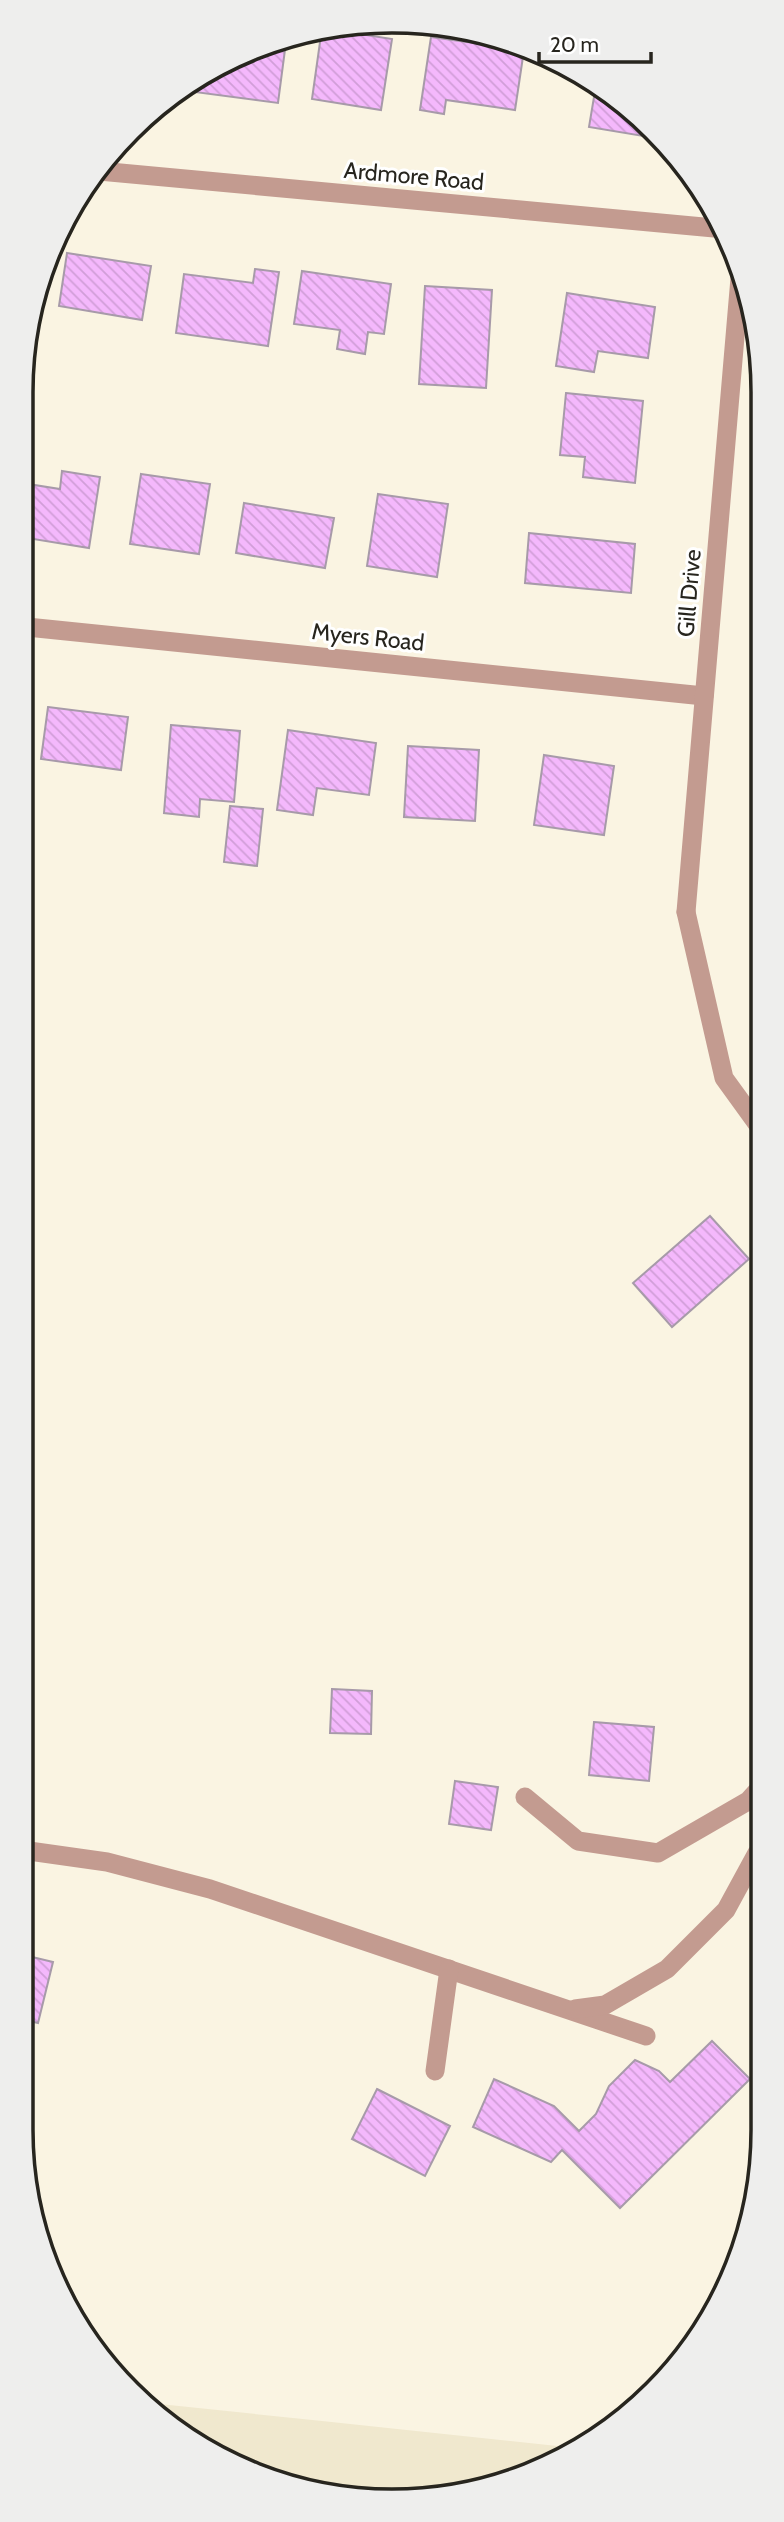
<svg xmlns="http://www.w3.org/2000/svg" width="784" height="2522" viewBox="0 0 784 2522" font-family="Cabin,sans-serif">
	<style>
		.built { fill: #f0e8ce }
		.building { fill: url(#building-back-hatch); stroke: #a79aa9; stroke-width: 2 }
		.lines { fill: none; stroke-linecap: round; stroke-linejoin: round }
		.service { stroke: #c39b90; stroke-width: 19 }
		.minor { stroke: #c39b90; stroke-width: 19 }
		.labels { text-anchor: middle; dominant-baseline: central; stroke-width: 6; stroke-linejoin: round; paint-order: stroke }
		.street-label { font-size: 23px; fill: #27251e; stroke: #fff }
		.rim { fill: none; stroke: #27251e; stroke-width: 3.5 }
	</style>
	<defs>
		<pattern id="building-back-hatch" width="6" height="6" patternUnits="userSpaceOnUse" patternTransform="scale(1.75)"><rect width="6" height="6" fill="#f4b8fc"/><path d="M-1 5l2 2M0 0l6 6M5-1l2 2" fill="none" stroke="#d19ed8"/></pattern>
	</defs>
	<rect width="100%" height="100%" fill="#faf4e2"/>
	<!-- built -->
	<path class="built" d="M150,2403L322,2421L576,2448L488,2488L344,2498L228,2463Z"/>
	<!-- building -->
	<g class="building">
		<path d="M322,28L392,39L381,110L312,99Z"/>
		<path d="M431,37L524,50L515,110L446,100L444,114L420,110Z"/>
		<path d="M286,42L278,103L187,91L188,82Z"/>
		<path d="M596,85L655,130L661,139L589,127Z"/>
		<path d="M67,253L151,266L142,320L59,306Z"/>
		<path d="M255,269L279,272L268,346L176,333L184,274L253,283Z"/>
		<path d="M302,271L391,284L384,334L368,332L365,354L337,349L340,330L294,324Z"/>
		<path d="M425,286L492,290L486,388L419,384Z"/>
		<path d="M567,293L655,307L648,358L598,351L594,372L556,366Z"/>
		<path d="M566,393L643,401L635,483L583,477L585,457L560,455Z"/>
		<path d="M62,471L100,477L89,548L27,538L28,484L60,489Z"/>
		<path d="M141,474L210,484L199,554L130,544Z"/>
		<path d="M378,494L448,504L437,577L367,566Z"/>
		<path d="M244,503L334,518L325,568L236,553Z"/>
		<path d="M529,533L635,544L631,593L525,583Z"/>
		<path d="M48,707L128,717L121,770L41,759Z"/>
		<path d="M171,725L240,731L234,802L200,799L199,817L164,813Z"/>
		<path d="M288,730L376,743L369,795L317,788L313,815L277,810Z"/>
		<path d="M408,746L479,750L475,821L404,817Z"/>
		<path d="M544,755L614,766L604,835L534,825Z"/>
		<path d="M230,806L263,809L257,866L224,862Z"/>
		<path d="M710,1216L749,1259L672,1327L633,1283Z"/>
		<path d="M332,1689L372,1691L371,1734L330,1733Z"/>
		<path d="M594,1722L654,1727L649,1781L589,1775Z"/>
		<path d="M455,1781L498,1787L491,1830L449,1824Z"/>
		<path d="M22,1930L33,1933L28,1956L53,1962L38,2023L21,2019Z"/>
		<path d="M712,2041L750,2079L620,2208L562,2150L551,2162L473,2127L494,2079L554,2106L579,2131L596,2114L609,2086L635,2060L659,2071L670,2082Z"/>
		<path d="M377,2089L450,2126L425,2176L352,2139Z"/>
	</g>
	<g class="lines">
		<!-- service -->
		<g class="service">
			<path d="M686,912L724,1078L758,1125"/>
			<path d="M525,1797L578,1841L658,1853L748,1801L757,1791"/>
			<path d="M22,1850L107,1862L210,1889L646,2036"/>
			<path d="M575,2009L605,2005L667,1969L726,1910L757,1853"/>
			<path d="M435,2071L449,1969"/>
		</g>
		<!-- minor -->
		<g class="minor">
			<path d="M99,171L725,229"/>
			<path d="M27,627L704,696"/>
			<path d="M686,912L740,278"/>
		</g>
	</g>
	<g class="labels">
		<!-- street labels -->
		<g class="street-label">
			<text transform="translate(414 176) rotate(5)">Ardmore Road</text>
			<text transform="translate(689 593) rotate(-85)">Gill Drive</text>
			<text transform="translate(368 637) rotate(6)">Myers Road</text>
		</g>
	</g>
	<!-- crop -->
	<path d="M0 0H784V2522H0ZM392 33H392A359 359 0 0 1 751 392V2130A359 359 0 0 1 392 2489H392A359 359 0 0 1 33 2130V392A359 359 0 0 1 392 33Z" fill="#eeeeed" fill-rule="evenodd"/>
	<path class="rim" d="M392 33H392A359 359 0 0 1 751 392V2130A359 359 0 0 1 392 2489H392A359 359 0 0 1 33 2130V392A359 359 0 0 1 392 33Z"/>
	<!-- scale -->
	<path d="M539 52v10h112v-10" fill="none" stroke="#27251e" stroke-width="3.5"/>
	<text x="550" y="52" font-size="21" fill="#27251e" stroke="#ffffff" stroke-width="5" paint-order="stroke">20 m</text>
</svg>
